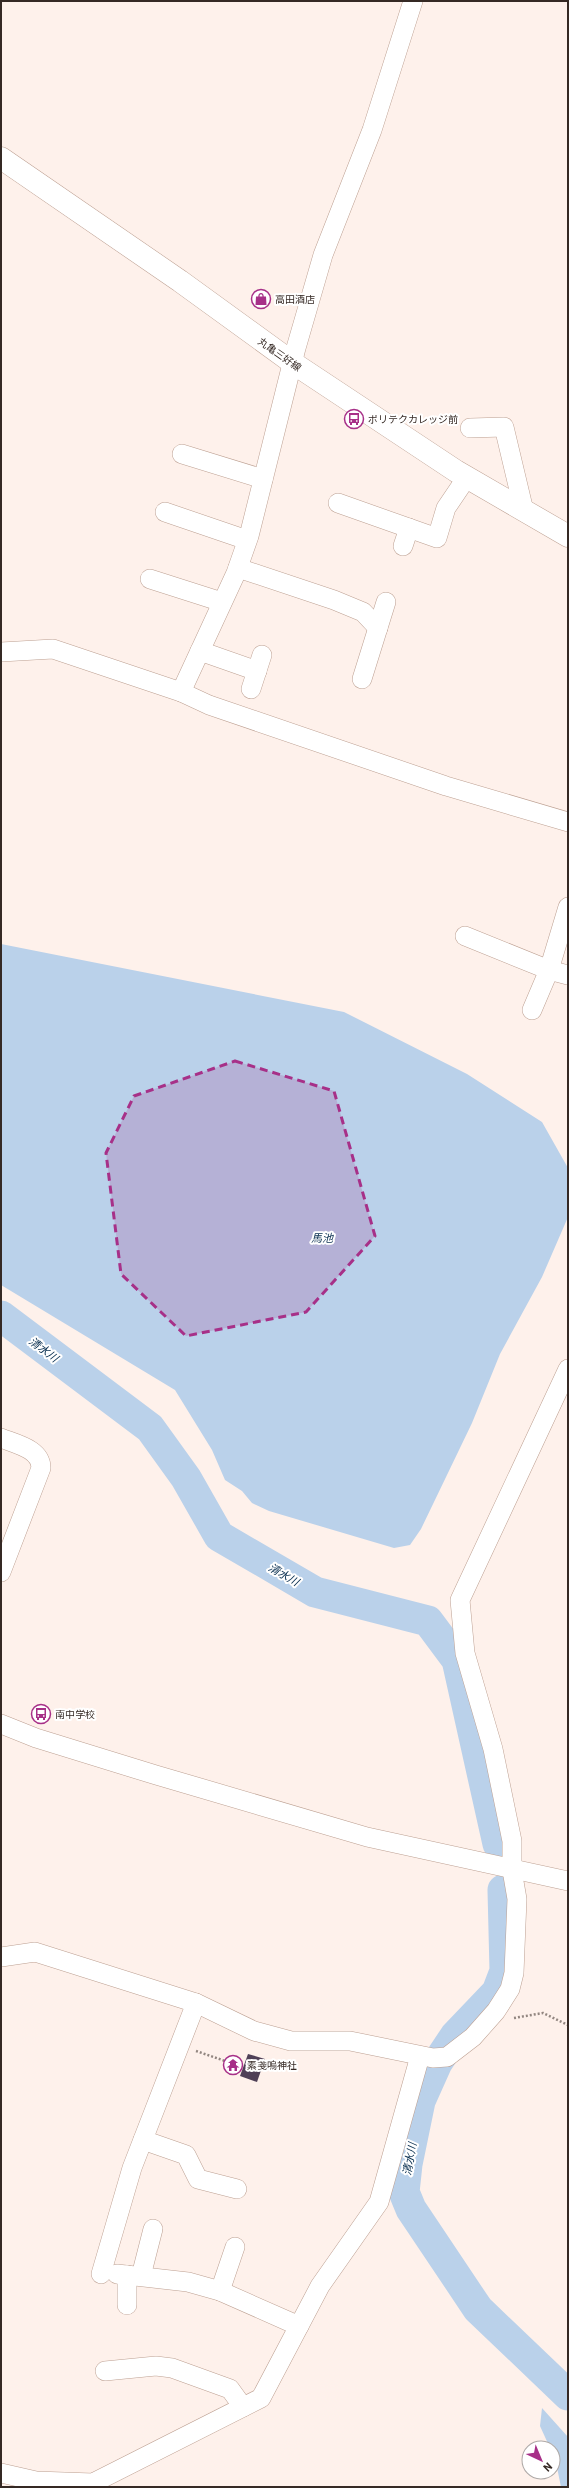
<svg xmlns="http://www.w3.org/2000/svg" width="569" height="2488" viewBox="0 0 569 2488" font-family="Barlow,'Noto Sans JP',sans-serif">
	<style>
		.water { fill: #bad1ea }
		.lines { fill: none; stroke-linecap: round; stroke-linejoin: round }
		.river { stroke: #bad1ea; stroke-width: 31 }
		.building { fill: #4f4057 }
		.minor-casing { stroke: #bda092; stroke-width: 20 }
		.major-casing { stroke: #bda092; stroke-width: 23 }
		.path { stroke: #928680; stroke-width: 2.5; stroke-dasharray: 2 2; stroke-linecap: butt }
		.minor { stroke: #fff; stroke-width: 19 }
		.major { stroke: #fff; stroke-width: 22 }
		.marked { fill: #a73088; fill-opacity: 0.2; stroke: #a73088; stroke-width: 3; stroke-dasharray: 8 5; stroke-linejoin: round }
		.labels { text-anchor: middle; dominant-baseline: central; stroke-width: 4; stroke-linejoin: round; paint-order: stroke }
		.poi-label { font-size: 10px; fill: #352924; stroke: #fff; text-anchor: start }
		.street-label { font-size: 10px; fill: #352924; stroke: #fff }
		.water-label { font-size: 11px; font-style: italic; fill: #082e4f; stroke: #fff }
	</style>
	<rect width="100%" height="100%" fill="#fef1eb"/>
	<!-- water -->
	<g class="water">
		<path d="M1,944L344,1012L467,1074L542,1122L568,1168V1217L542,1277L500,1354L472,1423L421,1529L410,1545L394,1548L269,1511L252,1503L242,1491L225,1480L212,1450L175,1390L1,1285Z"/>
		<path d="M542,2408L568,2437V2487H561L553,2448H550L540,2426Z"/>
	</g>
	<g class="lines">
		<!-- river -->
		<g class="river">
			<path d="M1,1316L150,1428L186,1478L219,1536L315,1592L428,1621L457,1660L498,1844"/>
			<path d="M503,1890L505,1971L497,1992L455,2036L437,2063L420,2101L407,2164L404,2192L411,2209L478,2309L568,2395"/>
		</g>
	</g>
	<!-- building -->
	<path class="building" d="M248,2054L265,2059L257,2082L240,2076Z"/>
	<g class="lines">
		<defs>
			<g id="minor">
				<path d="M470,428L504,427L524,511"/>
				<path d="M182,454L263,479"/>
				<path d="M338,503L437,538L446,508L467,477"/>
				<path d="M165,512L247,540"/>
				<path d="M403,546L409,528"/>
				<path d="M238,568L334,600L363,612L378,628"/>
				<path d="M150,579L222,602"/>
				<path d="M200,651L257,671"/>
				<path d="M1,652L53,649L181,692L209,705L446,786L568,822"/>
				<path d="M362,679L386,602"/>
				<path d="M251,689L262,655"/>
				<path d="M181,692L236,573L249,536L296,348L323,255L372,130L413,1"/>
				<path d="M568,907L549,970L568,975"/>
				<path d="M465,936L549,970L532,1010"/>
				<path d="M1,1438C16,1444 41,1449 41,1468L1,1572"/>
				<path d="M1,1724L36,1738L156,1775L367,1837L568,1881"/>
				<path d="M1,1957L35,1952L196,2003L254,2031L291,2041H350L433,2058L447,2057L473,2037L496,2011L510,1989L514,1973L517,1899L512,1870V1841L493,1749L465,1653L460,1600L568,1369"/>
				<path d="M143,2140L186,2155L198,2179L237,2189"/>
				<path d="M101,2274L132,2168L196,2003"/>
				<path d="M117,2274L188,2282L220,2291L299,2326"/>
				<path d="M141,2276L153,2229"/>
				<path d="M220,2291L235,2247"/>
				<path d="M127,2305V2275"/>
				<path d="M105,2371L156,2366L172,2368L230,2389L243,2407"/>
				<path d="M1,2473L36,2481L93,2483L261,2398L320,2286L379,2202L420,2056"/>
			</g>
			<path id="major" d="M1,158L180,281L293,363L456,471L568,536"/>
		</defs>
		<!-- minor casing -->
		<use href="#minor" class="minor-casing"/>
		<!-- major casing -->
		<use href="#major" class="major-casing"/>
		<!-- path -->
		<g class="path">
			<path d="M514,2018L543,2013L568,2025"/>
			<path d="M196,2051L234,2064"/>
		</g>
		<!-- minor -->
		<use href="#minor" class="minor"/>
		<!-- major -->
		<use href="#major" class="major"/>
	</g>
	<!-- marked area -->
	<path class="marked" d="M235,1061L334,1091L375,1236L306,1312L186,1336L121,1274L106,1153L134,1096Z"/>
	<!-- icons -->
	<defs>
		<symbol id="shop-ring" viewBox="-11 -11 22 22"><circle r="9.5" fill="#fff" stroke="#a73088" stroke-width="1.5"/><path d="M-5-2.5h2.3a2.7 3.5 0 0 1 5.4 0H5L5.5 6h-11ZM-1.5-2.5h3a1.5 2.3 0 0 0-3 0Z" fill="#a73088"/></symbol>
		<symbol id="bus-ring" viewBox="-11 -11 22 22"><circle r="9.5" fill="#fff" stroke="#a73088" stroke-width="1.5"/><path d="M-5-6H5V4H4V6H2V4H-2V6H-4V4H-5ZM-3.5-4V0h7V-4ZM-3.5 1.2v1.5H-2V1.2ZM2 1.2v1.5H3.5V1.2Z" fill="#a73088"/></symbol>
		<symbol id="temple-ring" viewBox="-11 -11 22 22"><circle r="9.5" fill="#fff" stroke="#a73088" stroke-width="1.5"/><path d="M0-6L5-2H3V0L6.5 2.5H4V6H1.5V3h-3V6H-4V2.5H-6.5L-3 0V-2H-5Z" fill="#a73088"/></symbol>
	</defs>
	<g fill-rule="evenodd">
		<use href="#shop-ring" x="250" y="288" width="22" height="22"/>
		<use href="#bus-ring" x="343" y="408" width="22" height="22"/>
		<use href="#bus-ring" x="30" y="1703" width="22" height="22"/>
		<use href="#temple-ring" x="222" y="2054" width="22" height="22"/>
	</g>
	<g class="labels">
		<!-- poi labels -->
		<g class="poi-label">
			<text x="275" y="299">高田酒店</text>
			<text x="368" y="419">ポリテクカレッジ前</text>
			<text x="55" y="1714">南中学校</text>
			<text x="247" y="2065">素戔嗚神社</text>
		</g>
		<!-- street labels -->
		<g class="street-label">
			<text transform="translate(280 354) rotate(35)">丸亀三好線</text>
		</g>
		<!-- water labels -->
		<g class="water-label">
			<text x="322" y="1237">馬池</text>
			<text transform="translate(44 1349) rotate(37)">清水川</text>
			<text transform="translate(284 1574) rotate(30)">清水川</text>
			<text transform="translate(409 2159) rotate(-80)">清水川</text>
		</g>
	</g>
	<!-- border -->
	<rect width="569" height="2488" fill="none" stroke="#352924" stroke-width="4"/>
	<!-- north arrow -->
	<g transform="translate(541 2460) rotate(136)"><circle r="19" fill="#ffffff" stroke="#aea9a7"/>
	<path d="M0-3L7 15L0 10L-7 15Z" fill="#a73088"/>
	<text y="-6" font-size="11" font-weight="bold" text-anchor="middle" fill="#352924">N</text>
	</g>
</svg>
